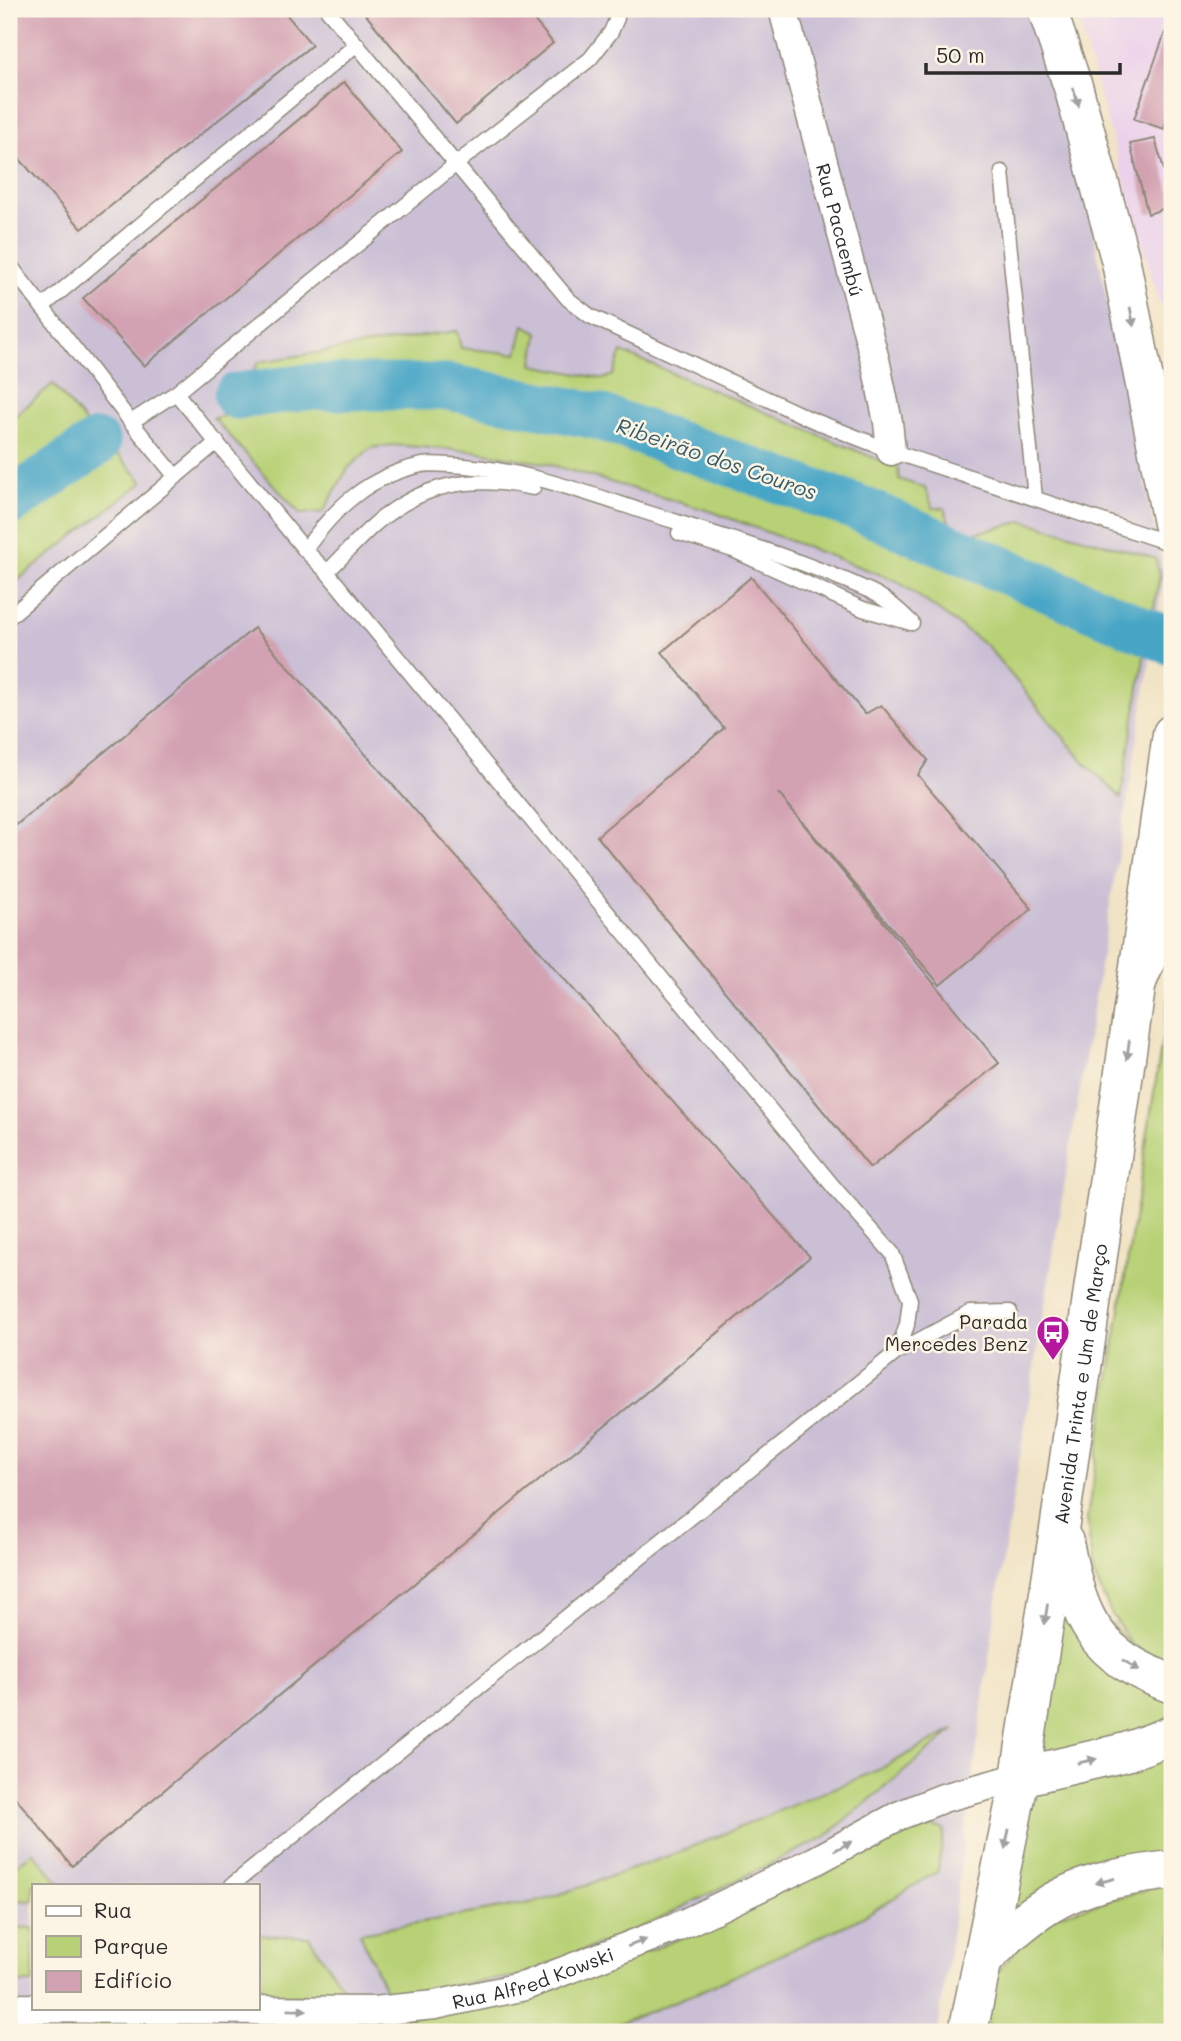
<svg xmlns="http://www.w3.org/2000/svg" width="1181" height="2041" viewBox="0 0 1181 2041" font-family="Mali,sans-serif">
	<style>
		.built { fill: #ebd1eb }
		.industrial { fill: #cbbfd5; fill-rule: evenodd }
		.green { fill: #b8d176; stroke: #727e50; stroke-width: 2 }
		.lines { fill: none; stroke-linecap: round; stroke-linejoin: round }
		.river { stroke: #47a5c6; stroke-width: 47 }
		.building { fill: #d3a2b2 }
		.service-casing { stroke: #8e8778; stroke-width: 17 }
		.minor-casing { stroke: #8e8778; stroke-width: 31 }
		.primary-casing { stroke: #8e8778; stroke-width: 41 }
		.trunk-casing { stroke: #8e8778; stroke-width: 41 }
		.service { stroke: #fff; stroke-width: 14 }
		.minor { stroke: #fff; stroke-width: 28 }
		.primary { stroke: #fff; stroke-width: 38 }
		.trunk { stroke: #fff; stroke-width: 38 }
		.oneway { fill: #a0a0a0 }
		.labels { text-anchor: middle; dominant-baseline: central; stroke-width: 5; stroke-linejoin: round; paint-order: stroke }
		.street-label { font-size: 19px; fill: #2b2b2b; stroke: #fcf5e5 }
		.poi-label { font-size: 19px; fill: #2b2b2b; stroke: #fcf5e5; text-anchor: end }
		.water-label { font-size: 21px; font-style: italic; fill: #365c69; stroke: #fcf5e5 }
	</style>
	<rect width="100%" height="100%" fill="#fcf5e5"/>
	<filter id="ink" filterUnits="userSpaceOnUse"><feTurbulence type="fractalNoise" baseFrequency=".0143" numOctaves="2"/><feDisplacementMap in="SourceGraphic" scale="14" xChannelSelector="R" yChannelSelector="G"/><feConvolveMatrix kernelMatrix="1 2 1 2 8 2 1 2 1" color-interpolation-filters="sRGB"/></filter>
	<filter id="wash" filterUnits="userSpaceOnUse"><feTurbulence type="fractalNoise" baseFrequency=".00686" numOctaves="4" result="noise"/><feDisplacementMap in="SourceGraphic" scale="28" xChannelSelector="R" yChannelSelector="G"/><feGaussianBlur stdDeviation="1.57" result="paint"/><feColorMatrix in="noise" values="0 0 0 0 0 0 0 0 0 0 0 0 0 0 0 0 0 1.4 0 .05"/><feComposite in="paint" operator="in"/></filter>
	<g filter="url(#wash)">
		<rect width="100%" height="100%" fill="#f1e3c5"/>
		<!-- built -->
		<path class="built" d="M1071,9H1172V314L1159,302L1078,19Z"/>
		<!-- industrial -->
		<path class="industrial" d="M9,9H1023L1035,28L1075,145L1164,574L999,1584L938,2032H9ZM33,1885H257V2008H33Z"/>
		<!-- green -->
		<g class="green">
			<path d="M524,325L538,332L533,365L604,379L613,375L622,352L898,468L899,479L925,488L933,508H944L955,538L1024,521L1155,558L1160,576L1151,623L866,505L601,411L445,378H310L243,385L259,362L457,331L461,348L517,354Z"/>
			<path d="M53,384L94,433L9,490V421Z"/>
			<path d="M449,398L601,428L859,522L1147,639L1121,798L1085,763L987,646L938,610L897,581L713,512L548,464L474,451L391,445L371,448L348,468L323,512L300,514L213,418L314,399Z"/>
			<path d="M112,448L143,482L9,587V519Z"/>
			<path d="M1172,978V1668L1132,1645L1111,1613L1093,1574L1087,1518Z"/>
			<path d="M1060,1570L1172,1689V1728L1032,1766Z"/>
			<path d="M955,1729L825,1837L640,1928L520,1976L387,1995L360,1933L541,1901L677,1853L878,1770Z"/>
			<path d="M1172,1745V1855L994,1936L1028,1781Z"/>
			<path d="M932,1827L944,1829L938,1871L859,1919L701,1991L597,2032H405L394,2019L519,2002L678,1939L908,1831Z"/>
			<path d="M33,1852L61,1885H33V1901L9,1900V1870Z"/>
			<path d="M1172,1882V2032H989L987,2017L998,1972L1039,1920Z"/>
			<path d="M9,1927L33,1928V1983H9Z"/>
			<path d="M257,1935L309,1937L350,1999L257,1993Z"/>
			<path d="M86,2020L334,2024L339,2032H86Z"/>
		</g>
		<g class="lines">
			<!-- river -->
			<g class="river">
				<path d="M237,396L308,387H448L596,416L856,507L1172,642"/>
				<path d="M9,503L97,443"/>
			</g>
		</g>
		<g id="blocks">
			<!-- building -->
			<g class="building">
				<path d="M9,9H282L312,45L82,229L9,147Z"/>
				<path d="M361,9H525L553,43L456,124Z"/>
				<path d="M1165,33L1172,36V108L1170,107L1164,129L1134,119Z"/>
				<path d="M344,82L402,152L144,366L83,298Z"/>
				<path d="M1155,139L1172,197V206L1148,214L1130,144Z"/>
				<path d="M751,577L865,714L881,705L928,760L918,775L1032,909L940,985L778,793L999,1063L870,1168L597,836L724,728L662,652Z"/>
				<path d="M254,628L810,1257L72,1866L9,1790V831Z"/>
			</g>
		</g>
	</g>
	<g filter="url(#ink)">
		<use href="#blocks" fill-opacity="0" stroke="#8e8778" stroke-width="2"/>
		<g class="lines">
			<defs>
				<g id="service">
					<path d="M327,9L568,299L590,316L810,419L891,451L1172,544"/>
					<path d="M1002,172L1035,498"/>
					<path d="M9,264L131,422"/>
					<path d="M42,307L357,44"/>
					<path d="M176,393L305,550L327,572L837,1191L892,1253L910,1300L907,1325L897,1352L970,1313L1010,1312"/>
					<path d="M176,477L131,422L176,393L456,164L590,59L611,32L617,18L616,9"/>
					<path d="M679,533L733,550L863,609L911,623"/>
					<path d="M305,550C336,506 369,476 422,465C431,463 440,465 449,465C516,467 581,491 645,512C721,536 798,558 870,591C887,599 899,610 912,623"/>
					<path d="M327,572C346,554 364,531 385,516C431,481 478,476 533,488"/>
					<path d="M9,617L217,442"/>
					<path d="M232,1885L897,1352"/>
				</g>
				<g id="minor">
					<path id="s1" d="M783,9L876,364L888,422L891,451"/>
					<path id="s2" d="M9,2008L373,2011L435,2005L525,1986L675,1928L815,1861L898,1816L943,1798L1020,1777"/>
				</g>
				<g id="primary">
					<path d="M1064,1542C1079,1621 1094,1655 1172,1684"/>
					<path d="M1020,1777L1126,1752L1172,1735"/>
					<path d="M982,1961C1043,1896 1084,1880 1172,1870"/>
					<path id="s3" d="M968,2032L1020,1777L1060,1523L1172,734"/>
				</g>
				<g id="trunk">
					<path d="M1047,9L1074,90L1121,262L1172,523"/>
					<path d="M1137,982L1172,898"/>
				</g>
			</defs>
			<!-- service casing -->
			<use href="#service" class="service-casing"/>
			<!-- minor casing -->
			<use href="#minor" class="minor-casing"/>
			<!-- primary casing -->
			<use href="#primary" class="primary-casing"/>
			<!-- trunk casing -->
			<use href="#trunk" class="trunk-casing"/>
			<!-- service -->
			<use href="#service" class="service"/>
			<!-- minor -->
			<use href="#minor" class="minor"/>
			<!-- primary -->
			<use href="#primary" class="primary"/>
			<!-- trunk -->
			<use href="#trunk" class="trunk"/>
		</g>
		<!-- one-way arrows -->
		<defs><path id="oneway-solid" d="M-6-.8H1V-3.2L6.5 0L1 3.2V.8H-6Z" transform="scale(1.75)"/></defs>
		<g class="oneway">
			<use href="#oneway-solid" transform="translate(1076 97) rotate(74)"/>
			<use href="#oneway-solid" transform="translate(1132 317) rotate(79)"/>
			<use href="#oneway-solid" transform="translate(1128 1050) rotate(98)"/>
			<use href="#oneway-solid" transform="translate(1046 1614) rotate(99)"/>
			<use href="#oneway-solid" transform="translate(1131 1665) rotate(31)"/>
			<use href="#oneway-solid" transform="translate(1087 1761) rotate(-13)"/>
			<use href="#oneway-solid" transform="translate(1007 1839) rotate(102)"/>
			<use href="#oneway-solid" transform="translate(843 1846) rotate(-28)"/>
			<use href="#oneway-solid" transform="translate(1105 1881) rotate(165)"/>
			<use href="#oneway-solid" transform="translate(637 1943) rotate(-21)"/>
			<use href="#oneway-solid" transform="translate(297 2010) rotate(1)"/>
		</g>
	</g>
	<!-- icons -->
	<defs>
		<symbol id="bus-pin" viewBox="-11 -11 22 30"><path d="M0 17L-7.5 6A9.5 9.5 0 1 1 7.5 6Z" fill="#b5179e" stroke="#fcf5e5"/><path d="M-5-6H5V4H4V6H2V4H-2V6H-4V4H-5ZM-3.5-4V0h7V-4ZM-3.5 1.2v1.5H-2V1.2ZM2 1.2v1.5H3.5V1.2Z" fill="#fff"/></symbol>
	</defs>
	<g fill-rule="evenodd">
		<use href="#bus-pin" x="1034" y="1313" width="38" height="52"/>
	</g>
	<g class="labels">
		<!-- street labels -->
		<g class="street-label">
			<text stroke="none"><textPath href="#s1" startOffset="228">Rua Pacaembú</textPath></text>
			<text stroke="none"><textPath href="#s3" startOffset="658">Avenida Trinta e Um de Março</textPath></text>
			<text stroke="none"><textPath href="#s2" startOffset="528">Rua Alfred Kowski</textPath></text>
		</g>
		<!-- poi labels -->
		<g class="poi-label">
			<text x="1028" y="1321">Parada<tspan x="1028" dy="22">Mercedes Benz</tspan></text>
		</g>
		<!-- water labels -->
		<g class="water-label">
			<text transform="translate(717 458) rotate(19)">Ribeirão dos Couros</text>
		</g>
	</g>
	<!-- margin -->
	<rect width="1181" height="2041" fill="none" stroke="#fcf5e5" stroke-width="35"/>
	<!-- legend -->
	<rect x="32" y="1884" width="228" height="126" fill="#fcf5e5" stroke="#a8a49b" stroke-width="2"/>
	<rect x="46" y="1906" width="35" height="10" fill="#ffffff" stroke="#a8a49b" stroke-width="2"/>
	<text x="94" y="1918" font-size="21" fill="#2b2b2b">Rua</text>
	<rect x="46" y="1936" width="35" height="21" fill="#b8d176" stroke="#a8a49b" stroke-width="2"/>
	<text x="94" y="1954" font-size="21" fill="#2b2b2b">Parque</text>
	<rect x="46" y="1971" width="35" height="21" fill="#d3a2b2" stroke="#a8a49b" stroke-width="2"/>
	<text x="94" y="1988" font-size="21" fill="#2b2b2b">Edifício</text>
	<!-- scale -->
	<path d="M926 63v10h194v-10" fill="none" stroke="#2b2b2b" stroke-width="3.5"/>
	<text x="936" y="63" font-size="21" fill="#2b2b2b" stroke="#fcf5e5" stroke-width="5" paint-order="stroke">50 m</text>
</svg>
